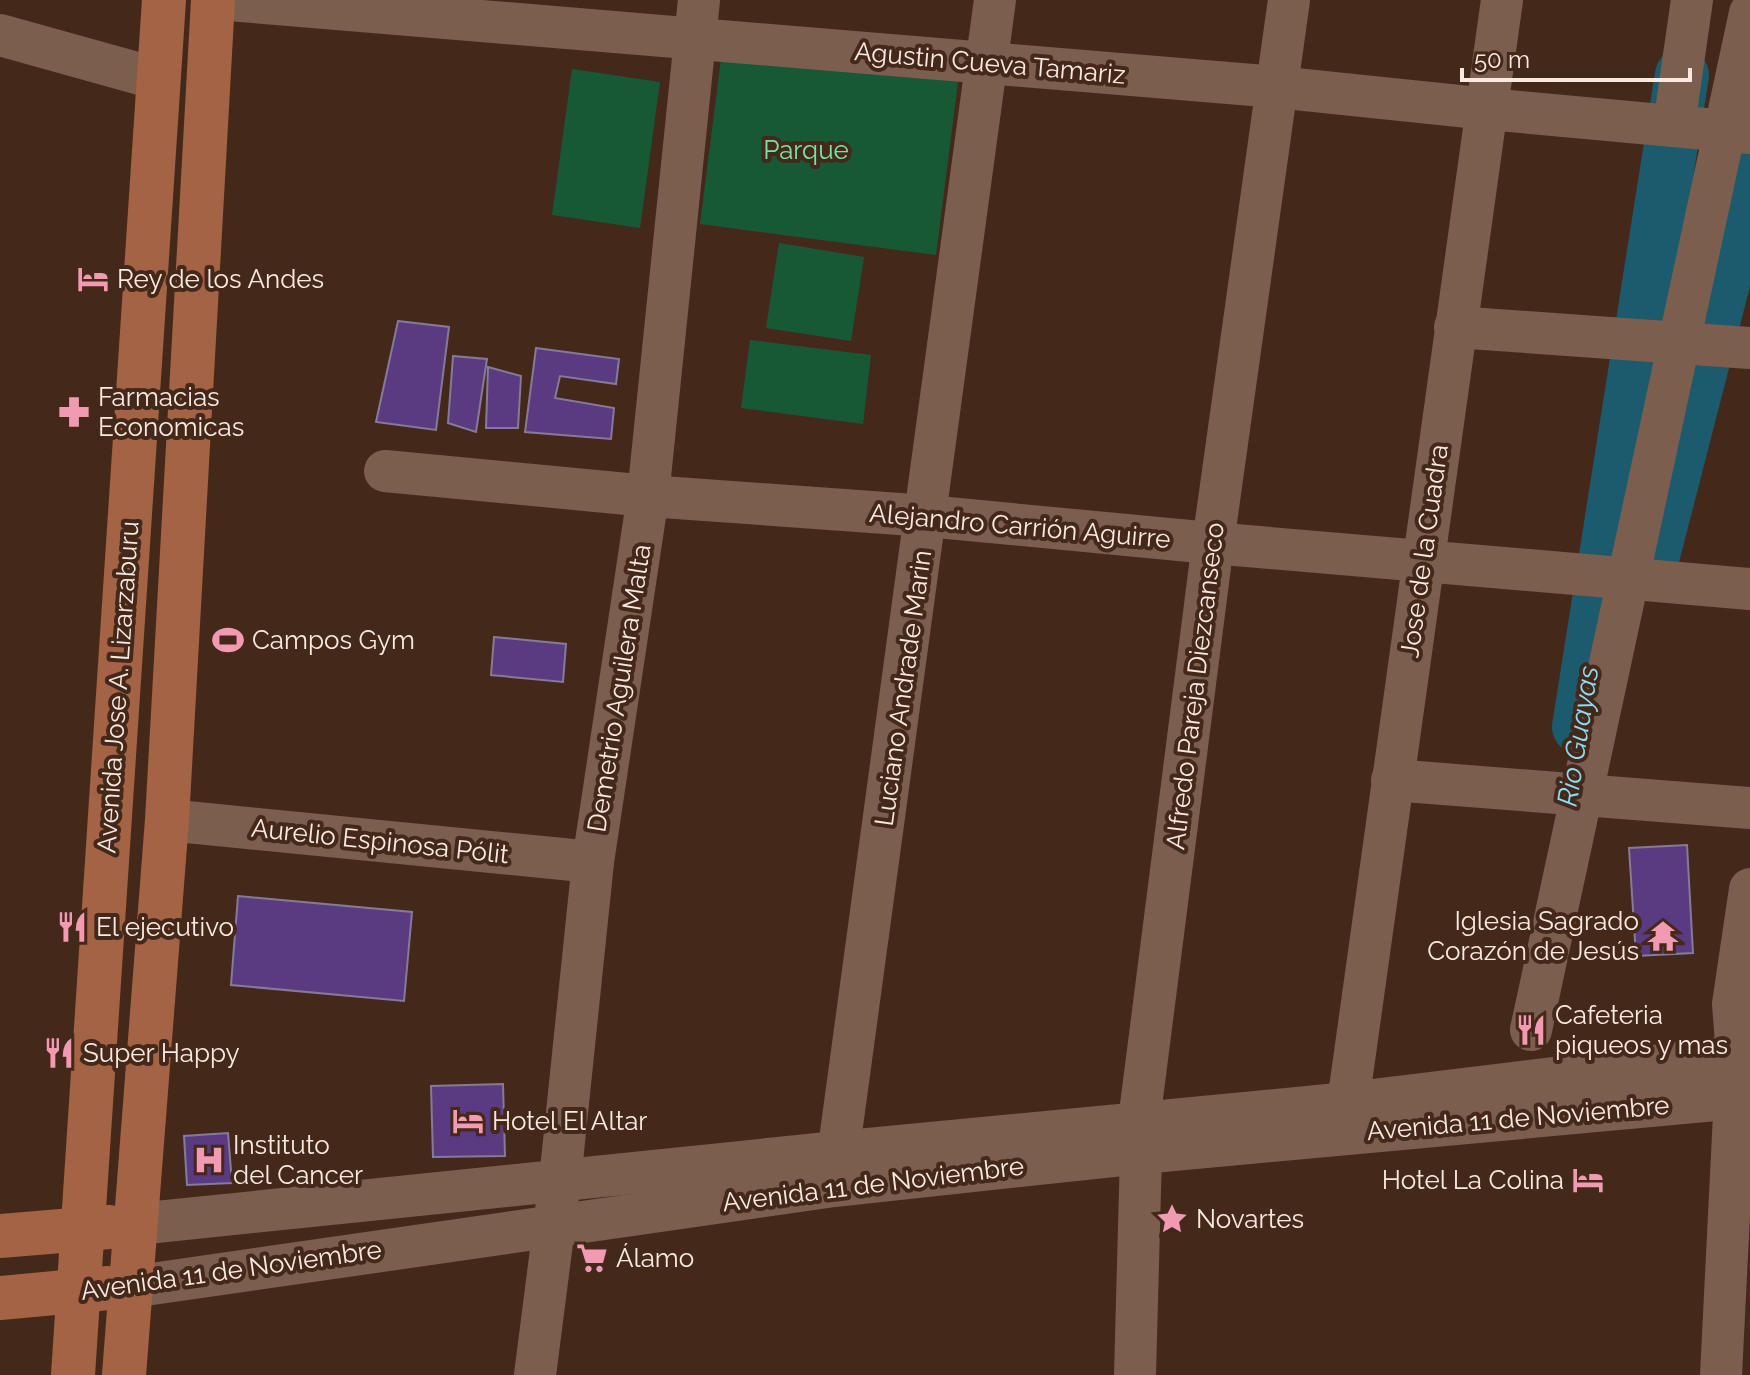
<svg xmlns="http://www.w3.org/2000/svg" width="1750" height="1375" viewBox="0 0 1750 1375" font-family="Raleway,sans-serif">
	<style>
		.green { fill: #185935 }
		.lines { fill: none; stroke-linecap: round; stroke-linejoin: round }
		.river { stroke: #1b5b6d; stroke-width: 54 }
		.building { fill: #5a3b81; stroke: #857a98; stroke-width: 2 }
		.minor { stroke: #7c5e4e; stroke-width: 42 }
		.major { stroke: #a46344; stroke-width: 44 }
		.labels { text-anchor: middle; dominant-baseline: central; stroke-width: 8; stroke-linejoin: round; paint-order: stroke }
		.street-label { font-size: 26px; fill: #fbe9e0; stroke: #44291b }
		.park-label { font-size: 26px; fill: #73e7a0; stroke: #44291b }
		.poi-label { font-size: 26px; fill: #fbe9e0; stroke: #44291b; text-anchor: start }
		.water-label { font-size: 28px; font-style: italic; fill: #8cddf8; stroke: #44291b }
	</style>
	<rect width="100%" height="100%" fill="#44291b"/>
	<!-- green -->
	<g class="green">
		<path d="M722,51L958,82L936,255L700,224Z"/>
		<path d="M572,69L660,82L640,228L552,215Z"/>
		<path d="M779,243L864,257L851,341L766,328Z"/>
		<path d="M750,340L871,355L863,424L741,408Z"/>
	</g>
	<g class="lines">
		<!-- river -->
		<g class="river">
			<path d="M1651,563L1750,178"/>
			<path d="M1579,727L1682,75"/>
		</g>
	</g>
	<!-- building -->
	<g class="building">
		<path d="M398,321L449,327L436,430L376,422Z"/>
		<path d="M536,348L619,359L616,384L560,376L555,398L614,408L611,439L525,432Z"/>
		<path d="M453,356L487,359L476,432L448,423Z"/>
		<path d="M488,367L521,376L518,428H486Z"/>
		<path d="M494,637L566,644L563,682L491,675Z"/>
		<path d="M1687,845L1693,953L1636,956L1629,848Z"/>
		<path d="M238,896L412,912L404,1001L231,985Z"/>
		<path d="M503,1084L505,1156L433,1157L431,1086Z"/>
		<path d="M228,1133L232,1183L187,1185L184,1136Z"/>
	</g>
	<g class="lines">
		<!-- minor -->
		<g class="minor">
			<path d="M229,0L1276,87L1488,109L1750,133"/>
			<path d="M0,35L158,79"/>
			<path d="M1674,125L1692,0"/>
			<path d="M1455,327L1750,348"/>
			<path d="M385,471L648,496L927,516L1200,542L1750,589"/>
			<path d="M1392,780L1750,808"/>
			<path d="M167,820L593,862"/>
			<path d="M1531,1030L1750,13"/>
			<path d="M1348,1103L1502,0"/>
			<path d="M835,1177L995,0"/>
			<path d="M137,1224L837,1152L1348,1103L1750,1054"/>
			<path d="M131,1287L834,1186L1141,1153L1750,1097"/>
			<path d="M535,1375L560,1180L593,862L648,496L699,0"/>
			<path d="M1135,1375L1141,1153L1139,1121L1213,543L1289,0"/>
			<path d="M1721,1375L1737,1055L1733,1004L1750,889"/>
		</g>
		<!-- major -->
		<g class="major">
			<path d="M0,1236L109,1227"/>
			<path d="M0,1298L108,1288"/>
			<path d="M73,1375L164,0"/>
			<path d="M124,1375L167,820L213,0"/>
		</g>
	</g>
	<!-- icons -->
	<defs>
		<symbol id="hotel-bare" viewBox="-9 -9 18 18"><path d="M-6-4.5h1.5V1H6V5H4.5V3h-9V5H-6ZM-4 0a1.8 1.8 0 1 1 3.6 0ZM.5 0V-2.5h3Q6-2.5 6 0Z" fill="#f19ab2" stroke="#44291b" stroke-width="2.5" paint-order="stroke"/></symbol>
		<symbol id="pharmacy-bare" viewBox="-9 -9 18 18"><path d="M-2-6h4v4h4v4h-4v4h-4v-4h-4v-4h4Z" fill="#f19ab2" stroke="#44291b" stroke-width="2.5" paint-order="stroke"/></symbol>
		<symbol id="stadium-bare" viewBox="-9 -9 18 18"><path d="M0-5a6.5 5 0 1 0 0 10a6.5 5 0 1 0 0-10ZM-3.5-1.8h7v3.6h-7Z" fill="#f19ab2" stroke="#44291b" stroke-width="2.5" paint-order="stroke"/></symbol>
		<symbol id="restaurant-bare" viewBox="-9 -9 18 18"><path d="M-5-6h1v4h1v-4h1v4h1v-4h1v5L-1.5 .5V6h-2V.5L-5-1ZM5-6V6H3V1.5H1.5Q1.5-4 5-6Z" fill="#f19ab2" stroke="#44291b" stroke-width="2.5" paint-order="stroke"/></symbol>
		<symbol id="temple-bare" viewBox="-9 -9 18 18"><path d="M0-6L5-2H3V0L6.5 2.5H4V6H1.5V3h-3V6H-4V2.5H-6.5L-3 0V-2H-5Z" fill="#f19ab2" stroke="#44291b" stroke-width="2.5" paint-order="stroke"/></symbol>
		<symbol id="hospital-bare" viewBox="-9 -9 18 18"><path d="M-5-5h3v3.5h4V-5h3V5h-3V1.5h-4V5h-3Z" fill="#f19ab2" stroke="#44291b" stroke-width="2.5" paint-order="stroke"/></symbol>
		<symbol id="sight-bare" viewBox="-9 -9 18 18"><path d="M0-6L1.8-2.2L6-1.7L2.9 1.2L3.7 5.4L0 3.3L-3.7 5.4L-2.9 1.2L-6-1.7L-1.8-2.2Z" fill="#f19ab2" stroke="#44291b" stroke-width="2.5" paint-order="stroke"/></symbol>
		<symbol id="supermarket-bare" viewBox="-9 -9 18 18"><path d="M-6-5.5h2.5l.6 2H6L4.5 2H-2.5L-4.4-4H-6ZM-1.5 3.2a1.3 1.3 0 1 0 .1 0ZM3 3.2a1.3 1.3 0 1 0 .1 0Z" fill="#f19ab2" stroke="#44291b" stroke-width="2.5" paint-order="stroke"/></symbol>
	</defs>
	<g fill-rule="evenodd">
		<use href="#hotel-bare" x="71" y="257" width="44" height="44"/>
		<use href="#pharmacy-bare" x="52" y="390" width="44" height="44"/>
		<use href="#stadium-bare" x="206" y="618" width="44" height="44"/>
		<use href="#restaurant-bare" x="50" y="905" width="44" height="44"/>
		<use href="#temple-bare" x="1641" y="914" width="44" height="44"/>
		<use href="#restaurant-bare" x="1509" y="1008" width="44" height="44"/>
		<use href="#restaurant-bare" x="37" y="1031" width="44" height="44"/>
		<use href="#hotel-bare" x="446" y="1099" width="44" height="44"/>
		<use href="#hospital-bare" x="187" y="1138" width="44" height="44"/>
		<use href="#hotel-bare" x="1566" y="1158" width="44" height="44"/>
		<use href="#sight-bare" x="1150" y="1197" width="44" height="44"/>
		<use href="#supermarket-bare" x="570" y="1236" width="44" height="44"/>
	</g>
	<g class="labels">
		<!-- street labels -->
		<g class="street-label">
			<text transform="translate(990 63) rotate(5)">Agustin Cueva Tamariz</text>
			<text transform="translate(1020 526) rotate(5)">Alejandro Carrión Aguirre</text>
			<text transform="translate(1424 551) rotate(-82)">Jose de la Cuadra</text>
			<text transform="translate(1195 686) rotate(-83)">Alfredo Pareja Diezcanseco</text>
			<text transform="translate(118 687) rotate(-86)">Avenida Jose A. Lizarzaburu</text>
			<text transform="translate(619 688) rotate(-81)">Demetrio Aguilera Malta</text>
			<text transform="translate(903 688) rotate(-82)">Luciano Andrade Marin</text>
			<text transform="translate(380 841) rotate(6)">Aurelio Espinosa Pólit</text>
			<text transform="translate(1518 1118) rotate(-5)">Avenida 11 de Noviembre</text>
			<text transform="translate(873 1184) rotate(-7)">Avenida 11 de Noviembre</text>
			<text transform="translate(231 1270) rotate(-8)">Avenida 11 de Noviembre</text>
		</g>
		<!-- park labels -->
		<g class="park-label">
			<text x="806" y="150">Parque</text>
		</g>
		<!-- poi labels -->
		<g class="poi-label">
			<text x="117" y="279">Rey de los Andes</text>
			<text x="98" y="397">Farmacias<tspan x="98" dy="30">Economicas</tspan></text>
			<text x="252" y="640">Campos Gym</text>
			<text x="1639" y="921" text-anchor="end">Iglesia Sagrado<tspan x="1639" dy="30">Corazón de Jesús</tspan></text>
			<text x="96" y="927">El ejecutivo</text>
			<text x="1555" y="1015">Cafeteria<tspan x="1555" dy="30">piqueos y mas</tspan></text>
			<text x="83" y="1053">Super Happy</text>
			<text x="492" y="1121">Hotel El Altar</text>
			<text x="233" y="1145">Instituto<tspan x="233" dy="30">del Cancer</tspan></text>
			<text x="1564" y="1180" text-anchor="end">Hotel La Colina</text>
			<text x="1196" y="1219">Novartes</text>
			<text x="616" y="1258">Álamo</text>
		</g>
		<!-- water labels -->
		<g class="water-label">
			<text transform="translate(1578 736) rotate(-81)">Rio Guayas</text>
		</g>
	</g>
	<!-- scale -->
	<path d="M1462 68v12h228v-12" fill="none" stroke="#fbe9e0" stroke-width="4"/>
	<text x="1474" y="68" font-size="24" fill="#fbe9e0" stroke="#44291b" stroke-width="6" paint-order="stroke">50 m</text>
</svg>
